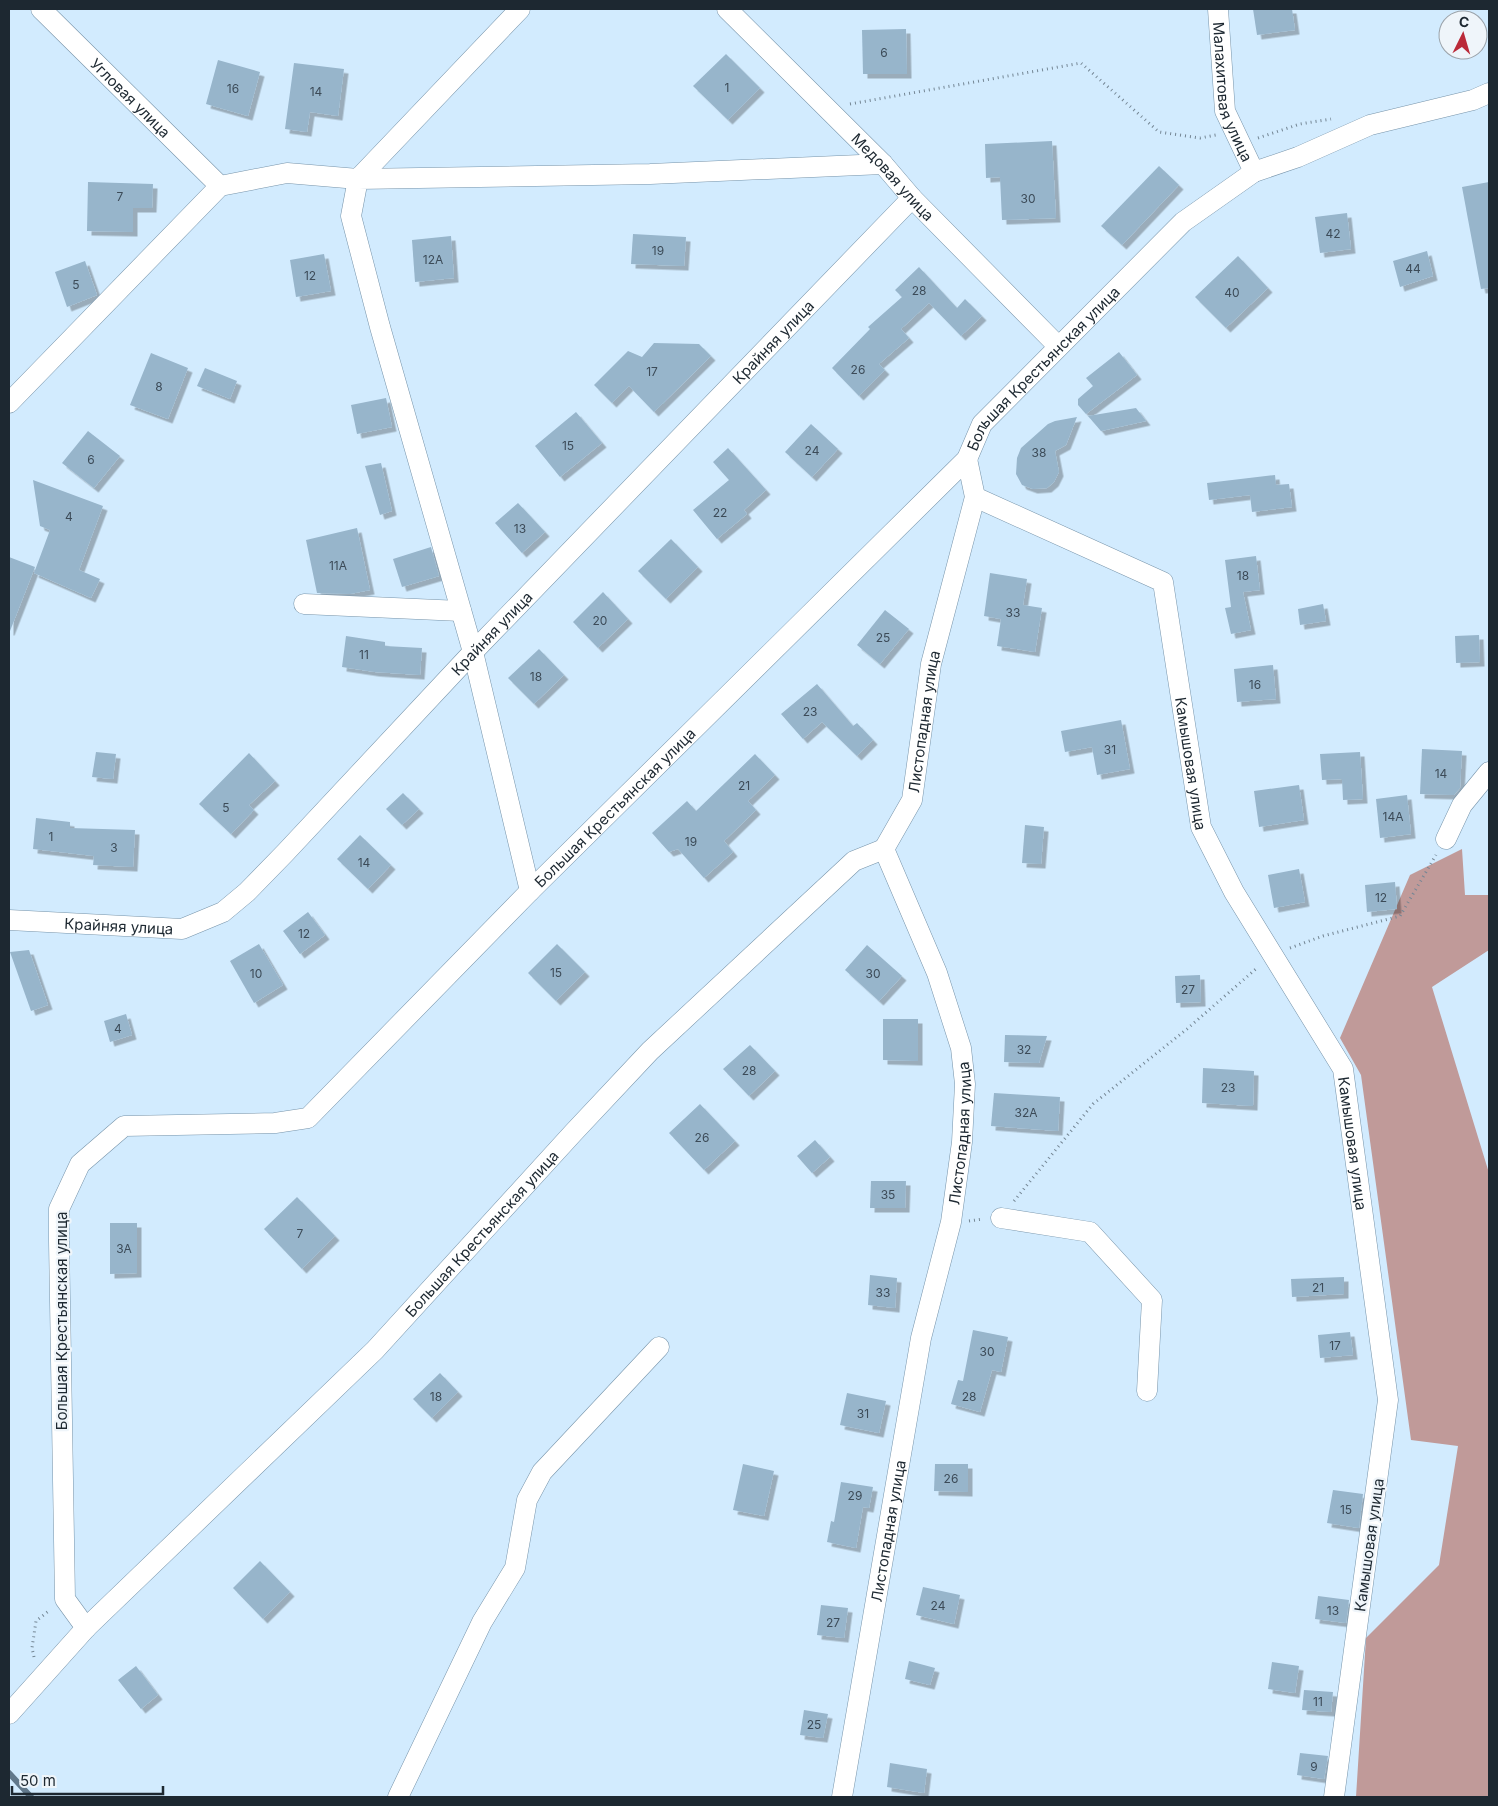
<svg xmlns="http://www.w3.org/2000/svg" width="1498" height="1806" viewBox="0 0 1498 1806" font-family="Inter,sans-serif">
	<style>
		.forest { fill: #c09a99 }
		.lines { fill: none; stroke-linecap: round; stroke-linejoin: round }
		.stream { stroke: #61788b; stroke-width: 6 }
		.building { fill: #97b5cb; filter: url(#shadow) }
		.minor-casing { stroke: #7794aa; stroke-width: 21 }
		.path { stroke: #748694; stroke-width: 3; stroke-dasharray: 1 4; stroke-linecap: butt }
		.minor { stroke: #fff; stroke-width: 20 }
		.labels { text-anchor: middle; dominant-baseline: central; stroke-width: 4.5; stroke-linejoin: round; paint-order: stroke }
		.number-label { font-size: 12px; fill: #3c4b58 }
		.street-label { font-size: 15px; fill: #1d2831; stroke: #eff5fa }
	</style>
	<defs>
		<filter id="shadow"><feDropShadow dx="4.5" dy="4.5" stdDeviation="0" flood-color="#0004"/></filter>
	</defs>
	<rect width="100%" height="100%" fill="#d2ebfe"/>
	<!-- forest -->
	<path class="forest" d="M1462,849L1465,895H1489V950L1432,987L1489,1173V1797H1356L1366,1638L1439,1565L1458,1446L1411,1440L1361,1075L1340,1038L1410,875Z"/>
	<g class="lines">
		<!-- stream -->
		<path class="stream" d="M9,1773L31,1797"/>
	</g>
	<!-- building -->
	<g class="building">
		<path d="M1253,9H1292L1295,30L1257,35Z"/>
		<path d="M906,29L907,74H863L862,30Z"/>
		<path d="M726,54L760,88L728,120L693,86Z"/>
		<path d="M218,60L260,72L248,116L206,104Z"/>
		<path d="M294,63L344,69L338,116L310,112L307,132L285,129Z"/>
		<path d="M1052,141L1056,218L1002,220L1000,177L986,178L985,144Z"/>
		<path d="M1159,166L1179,185L1122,245L1101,226Z"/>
		<path d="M88,182L153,184L152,208H133V232L87,231Z"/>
		<path d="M1489,182V288L1481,289L1462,187Z"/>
		<path d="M1347,213L1351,249L1320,253L1315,217Z"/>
		<path d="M633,234L686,237L684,266L631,264Z"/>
		<path d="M451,236L454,278L415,282L412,240Z"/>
		<path d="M1427,251L1433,276L1400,287L1393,261Z"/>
		<path d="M324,254L331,291L296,297L290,260Z"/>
		<path d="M1238,256L1268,288L1226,328L1195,297Z"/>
		<path d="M85,261L97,295L67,307L55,272Z"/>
		<path d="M919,267L957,308L965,299L982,316L961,336L929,303L901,329L909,338L879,364L885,370L859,396L832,368L870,329L868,327L902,297L895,290Z"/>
		<path d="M654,343L699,344L711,356L654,412L629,386L612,403L594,385L628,351L642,357Z"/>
		<path d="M1119,352L1137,375L1086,414L1078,405V399L1093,386L1086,378Z"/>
		<path d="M151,353L188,368L168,419L130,405Z"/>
		<path d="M205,368L237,381L230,399L197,386Z"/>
		<path d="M386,398L392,427L357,434L351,405Z"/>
		<path d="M1136,408L1146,421L1101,431L1088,416Z"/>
		<path d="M576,412L602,443L560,477L535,446Z"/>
		<path d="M1077,417L1066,445L1055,451L1059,472L1054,482L1047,488L1033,489L1022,485L1016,474L1017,458L1021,448L1048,424L1055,421Z"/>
		<path d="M811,424L838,449L812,477L785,452Z"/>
		<path d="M88,431L120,456L94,488L62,463Z"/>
		<path d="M728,448L766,490L744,510L747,514L717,539L693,510L729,480L713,462Z"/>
		<path d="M381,463L392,511L380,515L365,466Z"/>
		<path d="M1275,475L1276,485L1289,484L1292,507L1252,512L1250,495L1209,500L1207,483Z"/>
		<path d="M33,480L103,506L79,570L100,579L91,598L34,573L50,530L40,526Z"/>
		<path d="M518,503L545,532L522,553L495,523Z"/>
		<path d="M357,528L370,590L350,594L317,593L306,540Z"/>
		<path d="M671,539L698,567L666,599L638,571Z"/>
		<path d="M431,547L439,576L402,587L393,559Z"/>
		<path d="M1256,556L1260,590L1243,592L1251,630L1231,634L1225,608L1231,607L1225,560Z"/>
		<path d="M9,557L35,567L10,631H9Z"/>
		<path d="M990,573L1027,579L1023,605L1042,608L1035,652L997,646L1001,619L984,616Z"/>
		<path d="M603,592L628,619L598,648L573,622Z"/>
		<path d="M1323,604L1326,621L1300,625L1298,609Z"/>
		<path d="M885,610L909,629L880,664L857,645Z"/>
		<path d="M1479,635L1480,662L1456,663L1455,636Z"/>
		<path d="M346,636L385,642V646L422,648L420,675L375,672L342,667Z"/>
		<path d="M539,649L564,675L534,704L508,678Z"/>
		<path d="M1273,665L1276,699L1237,702L1234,669Z"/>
		<path d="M817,684L853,726L857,723L873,740L857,756L822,722L803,739L781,714Z"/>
		<path d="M1121,720L1130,769L1097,775L1092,747L1065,752L1061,731Z"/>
		<path d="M1422,749L1462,751L1460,788L1454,795L1420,794Z"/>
		<path d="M96,752L116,754L113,779L92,777Z"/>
		<path d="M1360,752L1363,799L1343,800L1342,779L1322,780L1320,754Z"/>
		<path d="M249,753L275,781L249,805L254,810L231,834L199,804Z"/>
		<path d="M755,754L775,775L748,801L756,810L724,841L733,852L704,878L678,849L669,852L652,833L687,801L696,811Z"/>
		<path d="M1299,785L1304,820L1259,827L1254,791Z"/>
		<path d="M403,793L419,809L402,825L386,809Z"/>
		<path d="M1407,795L1411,834L1380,838L1376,799Z"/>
		<path d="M36,818L70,822V828L135,830L133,867L93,865L94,856L33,849Z"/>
		<path d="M1025,825L1044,827L1041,864L1022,863Z"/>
		<path d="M360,835L391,865L368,889L337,859Z"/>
		<path d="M1299,869L1305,902L1274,908L1268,875Z"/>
		<path d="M1395,882L1397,909L1367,912L1365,885Z"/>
		<path d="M308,912L325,935L300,954L283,931Z"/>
		<path d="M259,944L283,985L254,1003L230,961Z"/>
		<path d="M557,944L585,972L556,1001L528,973Z"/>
		<path d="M867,945L902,976L879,1001L845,970Z"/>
		<path d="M29,950L48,1005L31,1011L10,952Z"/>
		<path d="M1200,975L1201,1002L1176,1003L1175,976Z"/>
		<path d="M126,1014L132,1035L110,1042L104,1021Z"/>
		<path d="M883,1019H918V1061L883,1060Z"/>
		<path d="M1005,1035L1047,1036L1039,1063L1004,1062Z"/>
		<path d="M750,1045L775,1071L749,1096L723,1069Z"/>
		<path d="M1203,1068L1254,1071L1253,1106L1202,1103Z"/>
		<path d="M994,1093L1060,1097L1058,1131L991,1126Z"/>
		<path d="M700,1104L735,1141L704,1170L669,1133Z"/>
		<path d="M815,1140L830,1157L812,1173L797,1156Z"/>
		<path d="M871,1181H906L905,1208H870Z"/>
		<path d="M297,1197L335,1236L302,1269L264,1229Z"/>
		<path d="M110,1223H137V1273L110,1274Z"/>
		<path d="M870,1275L897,1278L895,1308L868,1305Z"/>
		<path d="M1344,1277V1294L1292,1297L1291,1279Z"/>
		<path d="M973,1330L1008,1337L1001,1372L992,1370L980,1412L951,1404L958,1380L963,1381Z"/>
		<path d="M1350,1332L1353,1355L1320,1358L1318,1335Z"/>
		<path d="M440,1373L458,1392L432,1418L413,1399Z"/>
		<path d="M847,1393L886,1401L879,1433L840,1425Z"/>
		<path d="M743,1464L774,1471L764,1516L733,1510Z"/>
		<path d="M935,1464H968V1492L934,1491Z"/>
		<path d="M841,1482L873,1487L869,1508L863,1507L856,1548L827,1542L831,1521L834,1522Z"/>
		<path d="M1333,1490L1363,1494L1359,1528L1327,1523Z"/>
		<path d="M260,1561L290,1592L263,1619L233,1588Z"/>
		<path d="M923,1587L960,1595L954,1624L916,1615Z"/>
		<path d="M1318,1596L1349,1600L1346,1623L1315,1619Z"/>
		<path d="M821,1605L848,1608L844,1638L817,1635Z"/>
		<path d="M909,1661L935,1668L930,1685L905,1679Z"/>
		<path d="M1272,1662L1299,1666L1295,1693L1268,1689Z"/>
		<path d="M136,1666L158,1695L141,1709L118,1680Z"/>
		<path d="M1304,1690L1333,1692L1331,1712L1302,1710Z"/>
		<path d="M804,1710L828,1714L823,1738L800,1735Z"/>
		<path d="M1300,1753L1328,1756L1324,1779L1297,1775Z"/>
		<path d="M890,1763L927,1769L924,1793L887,1787Z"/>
	</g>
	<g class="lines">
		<defs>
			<g id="minor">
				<path id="s1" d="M41,9L220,186"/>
				<path id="s2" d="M727,9L883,164L912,198L1058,346"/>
				<path id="s3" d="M1218,9L1225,111L1254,172"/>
				<path d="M9,403L220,186L287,173L358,179L520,9"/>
				<path id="s4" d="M975,497L1163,582L1201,827L1234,892L1343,1069L1388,1400L1334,1797"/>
				<path d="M304,604L461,611"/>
				<path d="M1446,839L1462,805L1489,772"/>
				<path d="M530,891L473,652L380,327L351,216L358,179L650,174L883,164"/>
				<path id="s5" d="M9,920L182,929L223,912L247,892L285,853L473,652L912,198"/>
				<path d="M1001,1218L1090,1232L1152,1300L1147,1391"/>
				<path id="s6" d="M86,1628L375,1350L573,1133L650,1051L854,861L884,849"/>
				<path id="s7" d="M9,1714L86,1628L65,1599L59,1241V1209L80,1164L124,1126L275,1123L308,1118L530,891L967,459L982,424L1183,222L1254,172L1298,157L1370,125L1473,100L1489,93"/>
				<path d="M398,1797L482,1622L515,1568L527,1500L542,1472L659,1347"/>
				<path id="s8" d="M842,1797L921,1338L951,1222L962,1142L965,1084L961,1048L937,973L884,849L912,800L931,664L975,497L967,459"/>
			</g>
		</defs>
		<!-- minor casing -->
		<use href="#minor" class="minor-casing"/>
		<!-- path -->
		<g class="path">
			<path d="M850,104L1081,63L1159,132L1200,138L1216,135"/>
			<path d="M1258,138L1300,124L1331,119"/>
			<path d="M1290,948L1323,936L1400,916L1436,855"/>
			<path d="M1014,1201L1093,1104L1187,1029L1257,968"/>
			<path d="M969,1221L983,1219"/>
			<path d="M34,1657L32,1648L36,1621L50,1610"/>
		</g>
		<!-- minor -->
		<use href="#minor" class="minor"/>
	</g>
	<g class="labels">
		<!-- number labels -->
		<g class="number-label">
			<text x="884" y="52">6</text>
			<text x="727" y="87">1</text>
			<text x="233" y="88">16</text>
			<text x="316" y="91">14</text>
			<text x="120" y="196">7</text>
			<text x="1028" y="198">30</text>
			<text x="1333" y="233">42</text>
			<text x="658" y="250">19</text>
			<text x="433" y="259">12А</text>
			<text x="1413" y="268">44</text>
			<text x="310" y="275">12</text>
			<text x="76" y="284">5</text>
			<text x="919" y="290">28</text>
			<text x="1232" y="292">40</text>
			<text x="858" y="369">26</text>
			<text x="652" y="371">17</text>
			<text x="159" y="386">8</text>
			<text x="568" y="445">15</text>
			<text x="812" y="450">24</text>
			<text x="1039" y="452">38</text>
			<text x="91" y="459">6</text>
			<text x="720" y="512">22</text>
			<text x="69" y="516">4</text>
			<text x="520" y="528">13</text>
			<text x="338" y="565">11А</text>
			<text x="1243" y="575">18</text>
			<text x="1013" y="612">33</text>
			<text x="600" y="620">20</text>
			<text x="883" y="637">25</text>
			<text x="364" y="654">11</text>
			<text x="536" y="676">18</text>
			<text x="1255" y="684">16</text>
			<text x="810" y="711">23</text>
			<text x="1110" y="749">31</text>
			<text x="1441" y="773">14</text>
			<text x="744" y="785">21</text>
			<text x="226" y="807">5</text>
			<text x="1393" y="816">14А</text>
			<text x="51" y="836">1</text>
			<text x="691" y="841">19</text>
			<text x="114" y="847">3</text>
			<text x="364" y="862">14</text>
			<text x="1381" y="897">12</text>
			<text x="304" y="933">12</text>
			<text x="556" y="972">15</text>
			<text x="256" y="973">10</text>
			<text x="873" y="973">30</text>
			<text x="1188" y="989">27</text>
			<text x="118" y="1028">4</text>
			<text x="1024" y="1049">32</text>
			<text x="749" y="1070">28</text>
			<text x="1228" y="1087">23</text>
			<text x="1026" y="1112">32А</text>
			<text x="702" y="1137">26</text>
			<text x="888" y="1194">35</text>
			<text x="300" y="1233">7</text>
			<text x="124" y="1248">3А</text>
			<text x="1318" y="1287">21</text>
			<text x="883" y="1292">33</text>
			<text x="1335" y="1345">17</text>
			<text x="987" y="1351">30</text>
			<text x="436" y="1396">18</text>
			<text x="969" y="1396">28</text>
			<text x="863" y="1413">31</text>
			<text x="951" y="1478">26</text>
			<text x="855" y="1495">29</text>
			<text x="1346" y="1509">15</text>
			<text x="938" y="1605">24</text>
			<text x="1333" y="1610">13</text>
			<text x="833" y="1622">27</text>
			<text x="1318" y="1701">11</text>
			<text x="814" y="1724">25</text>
			<text x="1314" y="1766">9</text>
		</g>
		<!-- street labels -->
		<g class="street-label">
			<text stroke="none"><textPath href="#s3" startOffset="85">Малахитовая улица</textPath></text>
			<text stroke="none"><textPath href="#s1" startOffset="126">Угловая улица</textPath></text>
			<text stroke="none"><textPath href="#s2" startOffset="236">Медовая улица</textPath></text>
			<text stroke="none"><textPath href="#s5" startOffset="1010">Крайняя улица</textPath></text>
			<text stroke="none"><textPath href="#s7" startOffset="1885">Большая Крестьянская улица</textPath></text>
			<text stroke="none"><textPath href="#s5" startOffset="605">Крайняя улица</textPath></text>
			<text stroke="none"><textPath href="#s8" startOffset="1110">Листопадная улица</textPath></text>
			<text stroke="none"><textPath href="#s4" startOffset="390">Камышовая улица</textPath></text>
			<text stroke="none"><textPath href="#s7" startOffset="1270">Большая Крестьянская улица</textPath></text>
			<text stroke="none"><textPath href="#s5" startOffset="110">Крайняя улица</textPath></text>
			<text stroke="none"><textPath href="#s8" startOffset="675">Листопадная улица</textPath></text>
			<text stroke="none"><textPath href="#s4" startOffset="810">Камышовая улица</textPath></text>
			<text stroke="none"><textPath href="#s6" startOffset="559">Большая Крестьянская улица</textPath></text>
			<text transform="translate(61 1321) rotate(-90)">Большая Крестьянская улица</text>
			<text stroke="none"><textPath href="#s8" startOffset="270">Листопадная улица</textPath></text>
			<text transform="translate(1369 1545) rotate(-82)">Камышовая улица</text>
		</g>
	</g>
	<!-- border -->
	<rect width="1498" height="1806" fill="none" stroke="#1d2831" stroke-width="20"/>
	<!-- north arrow -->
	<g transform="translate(1463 35) rotate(5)"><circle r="24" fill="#eff5fa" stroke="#9ba3aa"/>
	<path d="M0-4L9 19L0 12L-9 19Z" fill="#ba2a39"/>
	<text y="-8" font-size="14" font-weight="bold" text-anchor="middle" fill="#1d2831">С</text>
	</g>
	<!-- scale -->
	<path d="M12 1786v8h151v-8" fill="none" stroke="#1d2831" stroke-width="2.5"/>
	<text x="20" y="1786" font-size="15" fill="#1d2831" stroke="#eff5fa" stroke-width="4" paint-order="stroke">50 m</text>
</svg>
